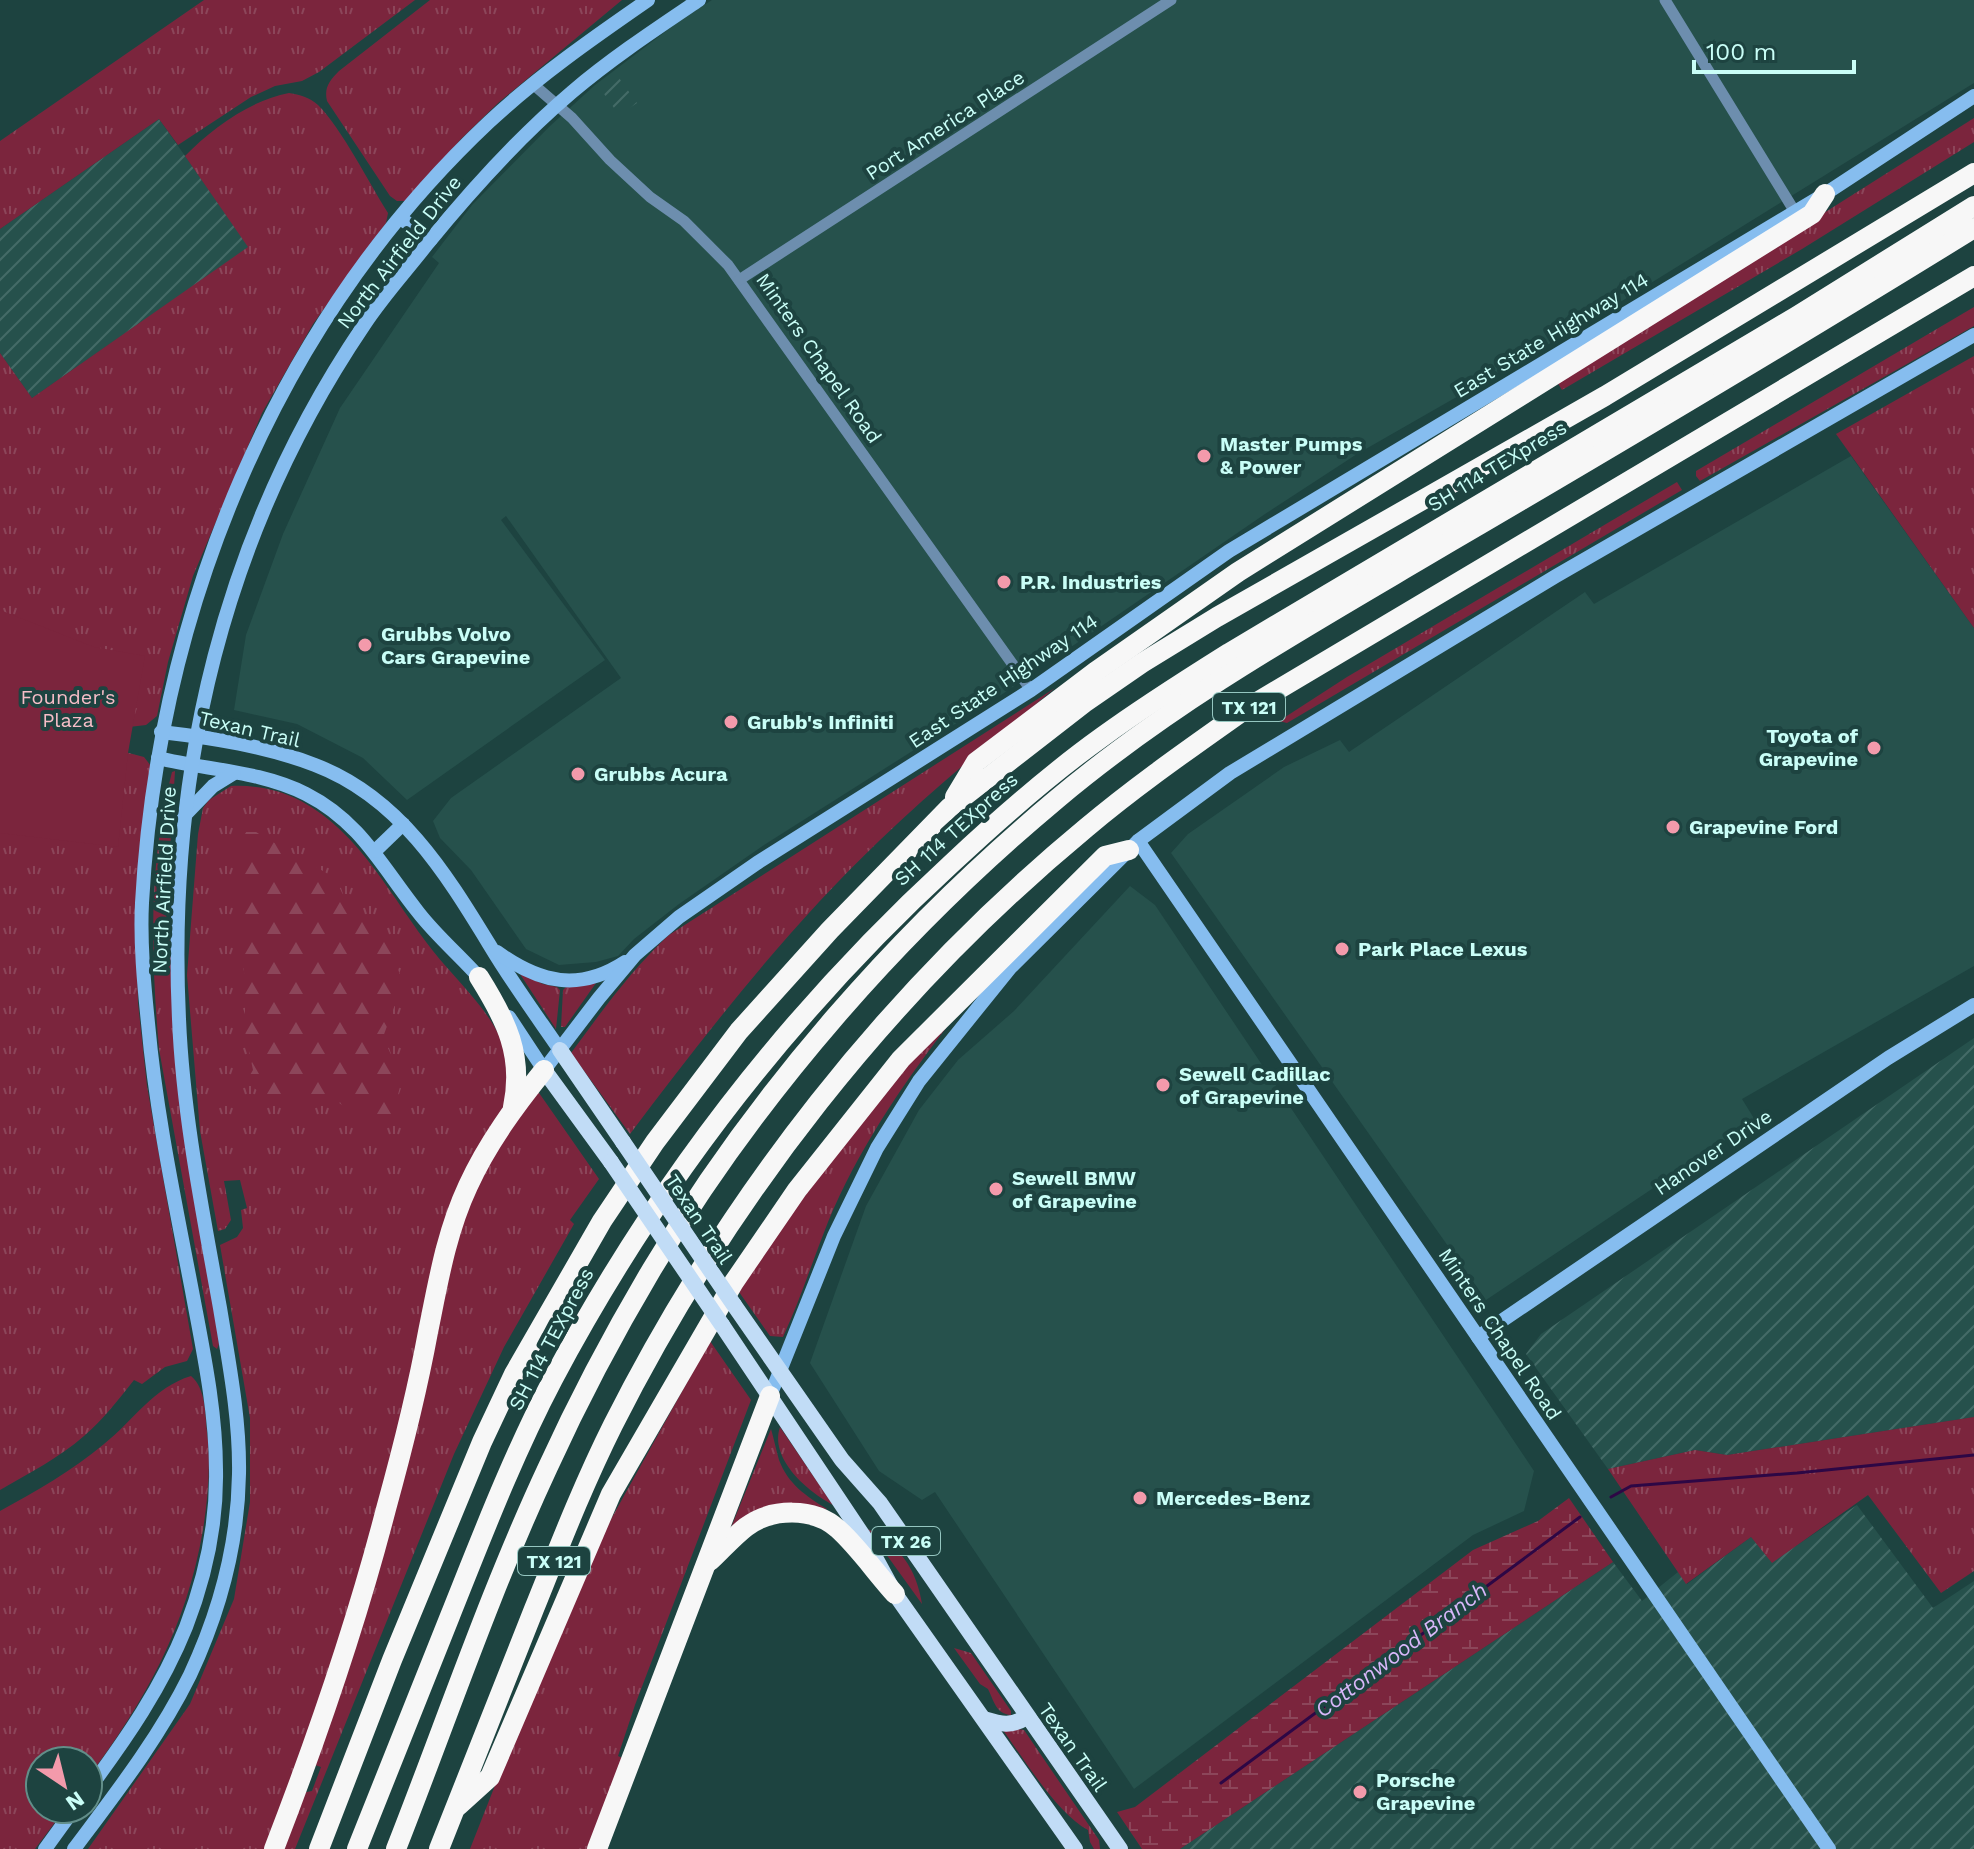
<svg xmlns="http://www.w3.org/2000/svg" width="1974" height="1849" viewBox="0 0 1974 1849" font-family="'Work Sans',sans-serif">
	<style>
		.built { fill: #26514c }
		.industrial { fill: url(#industrial-furrows) }
		.grass { fill: url(#grass-tufts) }
		.forest { fill: url(#forest-firs) }
		.wetland { fill: url(#wetland-marsh) }
		.green { fill: #7b253d }
		.lines { fill: none; stroke-linecap: round; stroke-linejoin: round }
		.stream { stroke: #2d0745; stroke-width: 3 }
		.street { stroke: #6d8eae; stroke-width: 11 }
		.secondary { stroke: #86bdef; stroke-width: 14 }
		.primary { stroke: #c1dcf6; stroke-width: 16 }
		.highway { stroke: #f7f7f7; stroke-width: 20 }
		.primary-bridge { stroke: #c1dcf6; stroke-width: 16 }
		.poi-dot { fill: #f39aab; stroke: #1d4340; stroke-width: 3 }
		.labels { text-anchor: middle; dominant-baseline: central; stroke-width: 8; stroke-linejoin: round; paint-order: stroke }
		.shield { fill: #1d4340; stroke: #95c6c0; stroke-width: 2 }
		.shield-label { font-size: 18px; font-weight: bold; fill: #c9fef7 }
		.street-label { font-size: 20px; fill: #c9fef7; stroke: #1d4340 }
		.poi-label { font-size: 20px; font-weight: bold; fill: #c9fef7; stroke: #1d4340; text-anchor: start }
		.park-label { font-size: 20px; fill: #f6bdc7; stroke: #1d4340 }
		.water-label { font-size: 22px; font-style: italic; fill: #d9b7fa; stroke: #1d4340 }
	</style>
	<defs>
		<pattern id="industrial-furrows" width="10" height="10" patternUnits="userSpaceOnUse" patternTransform="scale(2)"><rect width="10" height="10" fill="#26514c"/><path d="M-1 1l2-2M0 10L10 0M9 11l2-2" fill="none" stroke="#446b67"/></pattern>
		<pattern id="grass-tufts" width="24" height="20" patternUnits="userSpaceOnUse" patternTransform="scale(2)"><rect width="24" height="20" fill="#7b253d"/><path d="M3 7l-1-3M5 7V3M7 7l1-3M15 17l-1-3M17 17v-4M19 17l1-3" fill="none" stroke="#8c465a"/></pattern>
		<pattern id="forest-firs" width="22" height="20" patternUnits="userSpaceOnUse" patternTransform="scale(2)"><rect width="22" height="20" fill="#7b253d"/><path d="M5 1l3.5 6h-7zM16 11l3.5 6h-7z" fill="#8c465a"/></pattern>
		<pattern id="wetland-marsh" width="20" height="14" patternUnits="userSpaceOnUse" patternTransform="scale(2)"><rect width="20" height="14" fill="#7b253d"/><path d="M1 5h8M5 5V1M11 12h8M15 12V8" fill="none" stroke="#8c465a"/></pattern>
	</defs>
	<rect width="100%" height="100%" fill="#1d4340"/>
	<!-- built -->
	<g class="built">
		<path d="M712,0H1974V83L1596,317L1357,454L1265,514L1004,693L764,845L679,904L634,939L618,956L596,962L559,965L526,949L471,870L440,838L433,821L451,798L621,678L506,516L501,520L605,660L407,800L363,758L297,724L234,710L246,635L283,534L340,408L439,263L432,257L472,205L550,126L595,85L678,22Z"/>
		<path d="M1851,456L1974,628V966L1742,1099L1755,1120L1486,1300L1171,853L1188,834L1284,767L1340,740L1349,752L1585,592L1594,604Z"/>
		<path d="M1130,886L1155,905L1534,1471L1524,1511L1473,1535L1134,1789L935,1492L922,1500L879,1471L810,1363L866,1206L919,1110L958,1060L1014,1011Z"/>
	</g>
	<!-- industrial -->
	<g class="industrial">
		<path d="M619,78L637,103L619,115L602,91Z"/>
		<path d="M159,119L249,247L32,398L0,353V229Z"/>
		<path d="M1974,1038V1417L1727,1455L1695,1450L1608,1469L1526,1354L1541,1334Z"/>
		<path d="M1857,1505L1933,1608L1974,1581V1849H1180L1613,1562L1642,1601L1678,1572L1687,1584L1751,1537L1772,1562Z"/>
	</g>
	<!-- grass -->
	<g class="grass">
		<path d="M204,0H415L319,72L302,81L275,86L251,97L178,145L159,119L0,229V141Z"/>
		<path d="M430,0H622L498,103L461,139L410,197L405,201H397L390,196L327,101C324,88 329,81 339,71Z"/>
		<path d="M289,93C300,95 309,97 318,105C342,129 369,183 388,213L386,223L313,324L262,413L193,576L168,662L157,716L146,725L129,727L0,631V353L32,398L248,247L185,156C212,128 251,100 289,93Z"/>
		<path d="M1974,118V142L1958,152L1802,249L1562,390L1557,382Z"/>
		<path d="M1974,307V326L1700,481L1696,476V471Z"/>
		<path d="M1974,356V628L1836,434Z"/>
		<path d="M1677,482L1682,490L1287,723L1279,721L1347,677Z"/>
		<path d="M1055,688C996,738 935,787 879,841C787,929 707,1032 630,1134L571,1053C602,1011 631,970 669,935Z"/>
		<path d="M125,752L144,757L151,766L136,898L138,1003L147,1086L193,1349L187,1361L165,1367L142,1384L134,1380C118,1400 103,1420 84,1436C59,1458 29,1473 0,1490V806Z"/>
		<path d="M175,771L166,914L170,939L175,1027L219,1344L217,1349L213,1346L159,1049C151,956 148,862 172,772Z"/>
		<path d="M231,786C255,785 279,789 301,801C361,833 392,899 433,951C464,990 502,1019 511,1071C515,1095 494,1130 482,1150L383,1496L317,1713L266,1849H88L190,1704L234,1599L250,1502V1418L220,1245L237,1237L243,1228L241,1210L247,1208L240,1180L224,1181L231,1220L225,1229L218,1231L200,1131L187,975L198,834L203,808L209,800Z"/>
		<path d="M520,974L543,984L557,987L560,990L556,1029Z"/>
		<path d="M596,983L565,1027H561L563,990L566,987Z"/>
		<path d="M943,1025L946,1028C900,1088 857,1152 828,1222C813,1260 800,1300 783,1337L770,1336L739,1292L778,1230L834,1151Z"/>
		<path d="M537,1090L599,1179L570,1220L574,1224L504,1347L454,1454L295,1849H280L301,1793L312,1791L321,1767L312,1764L448,1266L467,1207L483,1172Z"/>
		<path d="M710,1341L751,1400L635,1705L618,1756L628,1761L592,1849H470L542,1666L590,1557Z"/>
		<path d="M191,1376C206,1389 205,1413 207,1432C211,1464 208,1498 203,1530C186,1628 146,1699 88,1778V1761H40V1809H65L35,1849H0V1511C36,1491 72,1471 104,1444C133,1421 154,1387 191,1376Z"/>
		<path d="M1974,1417V1571L1941,1593L1868,1495L1772,1563L1751,1537L1686,1584L1608,1469L1695,1450L1727,1455Z"/>
		<path d="M780,1427L833,1505C808,1492 769,1459 780,1427Z"/>
		<path d="M771,1429C774,1439 776,1450 779,1460C788,1484 806,1496 827,1509L730,1530Z"/>
		<path d="M868,1529C900,1546 916,1568 922,1604Z"/>
		<path d="M954,1648L971,1653L1011,1711V1715C996,1714 994,1701 988,1689L980,1684Z"/>
		<path d="M1000,1726L1024,1730L1099,1840L1100,1849H1094L1090,1842L1088,1830C1057,1814 1022,1756 1000,1726Z"/>
	</g>
	<!-- forest -->
	<path class="forest" d="M246,832H256L335,878L345,899L357,913L372,916L382,925L403,983L383,1037L402,1079L392,1118L384,1128C359,1126 351,1107 330,1098C307,1088 267,1110 247,1080L253,1070L245,1032V978L237,932L239,836Z"/>
	<!-- wetland -->
	<path class="wetland" d="M1569,1498L1613,1562L1180,1849H1142L1117,1812L1135,1807L1473,1550L1538,1521Z"/>
	<!-- green -->
	<path class="green" d="M0,610L94,647L145,656L128,753L118,847L0,833Z"/>
	<g class="lines">
		<!-- stream -->
		<g class="stream">
			<path d="M1611,1497L1631,1486L1797,1473L1974,1455"/>
			<path d="M1221,1783L1580,1517"/>
		</g>
		<!-- street -->
		<g class="street">
			<path d="M1665,0L1795,212"/>
			<path d="M534,85L572,118L610,160L650,197L684,221L728,265L1031,690"/>
			<path d="M739,280L1171,0"/>
		</g>
		<!-- secondary -->
		<g class="secondary">
			<path d="M400,218L431,239"/>
			<path d="M161,732C213,738 266,746 315,765C399,797 445,872 489,944C511,981 536,1015 560,1050"/>
			<path d="M158,758C207,770 261,771 306,794C361,822 382,867 418,912C438,938 464,959 485,984"/>
			<path d="M184,816L213,786L234,773"/>
			<path d="M1138,841L1829,1849"/>
			<path d="M375,851L403,824"/>
			<path d="M497,952C540,983 579,992 625,962"/>
			<path d="M509,1017L544,1070L599,998L635,955L679,917L757,863L1031,690L1229,551L1825,194L1974,96"/>
			<path d="M1478,1337L1888,1058L1974,1005"/>
			<path d="M770,1396L834,1236L877,1148L919,1081L1010,968L1138,841L1230,773L1556,576L1974,335"/>
			<path d="M88,1790C126,1739 162,1687 186,1627C205,1578 217,1523 216,1470C216,1410 203,1350 192,1291C175,1202 156,1113 148,1023C144,984 140,942 142,903C158,612 274,324 489,122C537,77 593,38 648,0"/>
			<path d="M45,1849L74,1809"/>
			<path d="M74,1849C116,1793 159,1738 190,1675C219,1613 238,1543 239,1474C240,1419 229,1363 220,1308C203,1213 183,1116 179,1019C167,770 224,532 364,325C383,296 407,270 428,243C472,189 519,137 572,92C612,58 656,29 699,0"/>
		</g>
		<!-- primary -->
		<g class="primary">
			<path d="M560,1050L623,1142"/>
			<path d="M544,1070L611,1162"/>
			<path d="M734,1305L842,1460L880,1503L1120,1849"/>
			<path d="M722,1325L865,1539L895,1594L1075,1849"/>
			<path d="M984,1719C1001,1724 1011,1727 1027,1717"/>
		</g>
		<!-- highway -->
		<g class="highway">
			<path d="M955,797L976,762L1095,672L1238,572L1812,214L1825,194"/>
			<path d="M479,977C506,1020 524,1055 513,1107"/>
			<path d="M710,1561C722,1550 733,1537 746,1527C771,1508 814,1507 838,1529C858,1547 876,1573 895,1594"/>
			<path d="M458,1806L490,1777L611,1494L734,1282L797,1190L901,1059L1105,856L1129,850"/>
			<path d="M274,1849C317,1738 356,1625 386,1509C402,1451 417,1392 428,1332C438,1283 446,1233 468,1186C487,1144 515,1106 544,1070"/>
			<path d="M319,1849L392,1660L482,1442L514,1374L602,1221L655,1142L739,1031L830,930L949,808L1084,703L1142,663L1217,617L1605,396L1974,173"/>
			<path d="M357,1849C388,1771 419,1694 450,1616C482,1536 513,1455 553,1379C656,1185 790,1012 951,864C999,819 1049,775 1102,737C1143,707 1186,680 1229,653L1797,316L1974,206"/>
			<path d="M396,1849C446,1722 490,1591 548,1467C579,1399 614,1333 652,1269C758,1092 899,931 1057,799C1177,698 1315,622 1450,542C1626,439 1801,335 1974,228"/>
			<path d="M439,1849C471,1769 502,1689 534,1609C559,1547 583,1485 613,1425C728,1197 889,991 1086,828C1137,785 1192,747 1247,708L1974,276"/>
			<path d="M597,1849L770,1396"/>
		</g>
		<!-- primary-bridge -->
		<g class="primary-bridge">
			<path d="M623,1142L734,1305"/>
			<path d="M611,1162L722,1325"/>
		</g>
	</g>
	<!-- markers -->
	<g class="poi-dot">
		<circle cx="1204" cy="456" r="8"/>
		<circle cx="1004" cy="582" r="8"/>
		<circle cx="365" cy="645" r="8"/>
		<circle cx="731" cy="722" r="8"/>
		<circle cx="1874" cy="748" r="8"/>
		<circle cx="578" cy="774" r="8"/>
		<circle cx="1673" cy="827" r="8"/>
		<circle cx="1342" cy="949" r="8"/>
		<circle cx="1163" cy="1085" r="8"/>
		<circle cx="996" cy="1189" r="8"/>
		<circle cx="1140" cy="1498" r="8"/>
		<circle cx="1360" cy="1792" r="8"/>
	</g>
	<g class="labels">
		<!-- shield labels -->
		<g class="shield">
			<rect x="1213" y="693" width="72" height="28" rx="6"/>
			<rect x="872" y="1527" width="68" height="28" rx="6"/>
			<rect x="518" y="1547" width="72" height="28" rx="6"/>
		</g>
		<g class="shield-label">
			<text x="1249" y="707">TX 121</text>
			<text x="906" y="1541">TX 26</text>
			<text x="554" y="1561">TX 121</text>
		</g>
		<!-- street labels -->
		<g class="street-label">
			<text transform="translate(945 125) rotate(-33)">Port America Place</text>
			<text transform="translate(399 252) rotate(-52)">North Airfield Drive</text>
			<text transform="translate(1551 335) rotate(-31)">East State Highway 114</text>
			<text transform="translate(819 358) rotate(55)">Minters Chapel Road</text>
			<text transform="translate(1497 466) rotate(-31)">SH 114 TEXpress</text>
			<text transform="translate(1003 681) rotate(-34)">East State Highway 114</text>
			<text transform="translate(250 729) rotate(13)">Texan Trail</text>
			<text transform="translate(956 829) rotate(-42)">SH 114 TEXpress</text>
			<text transform="translate(164 880) rotate(-87)">North Airfield Drive</text>
			<text transform="translate(1713 1152) rotate(-34)">Hanover Drive</text>
			<text transform="translate(699 1219) rotate(56)">Texan Trail</text>
			<text transform="translate(1500 1334) rotate(56)">Minters Chapel Road</text>
			<text transform="translate(551 1339) rotate(-62)">SH 114 TEXpress</text>
			<text transform="translate(1073 1747) rotate(55)">Texan Trail</text>
		</g>
		<!-- poi labels -->
		<g class="poi-label">
			<text x="1220" y="444">Master Pumps<tspan x="1220" dy="23">&amp; Power</tspan></text>
			<text x="1020" y="582">P.R. Industries</text>
			<text x="381" y="634">Grubbs Volvo<tspan x="381" dy="23">Cars Grapevine</tspan></text>
			<text x="747" y="722">Grubb's Infiniti</text>
			<text x="1858" y="736" text-anchor="end">Toyota of<tspan x="1858" dy="23">Grapevine</tspan></text>
			<text x="594" y="774">Grubbs Acura</text>
			<text x="1689" y="827">Grapevine Ford</text>
			<text x="1358" y="949">Park Place Lexus</text>
			<text x="1179" y="1074">Sewell Cadillac<tspan x="1179" dy="23">of Grapevine</tspan></text>
			<text x="1012" y="1178">Sewell BMW<tspan x="1012" dy="23">of Grapevine</tspan></text>
			<text x="1156" y="1498">Mercedes-Benz</text>
			<text x="1376" y="1780">Porsche<tspan x="1376" dy="23">Grapevine</tspan></text>
		</g>
		<!-- park labels -->
		<g class="park-label">
			<text x="68" y="697">Founder's<tspan x="68" dy="23">Plaza</tspan></text>
		</g>
		<!-- water labels -->
		<g class="water-label">
			<text transform="translate(1401 1650) rotate(-37)">Cottonwood Branch</text>
		</g>
	</g>
	<!-- north arrow -->
	<g transform="translate(64 1785) rotate(145)"><circle r="38" fill="#1d4340" stroke="#628e89" stroke-width="2"/>
	<path d="M0-6L14 30L0 20L-14 30Z" fill="#f39aab"/>
	<text y="-12" font-size="22" font-weight="bold" text-anchor="middle" fill="#c9fef7">N</text>
	</g>
	<!-- scale -->
	<path d="M1694 60v12h160v-12" fill="none" stroke="#c9fef7" stroke-width="4"/>
	<text x="1706" y="60" font-size="24" fill="#c9fef7" stroke="#1d4340" stroke-width="6" paint-order="stroke">100 m</text>
</svg>
